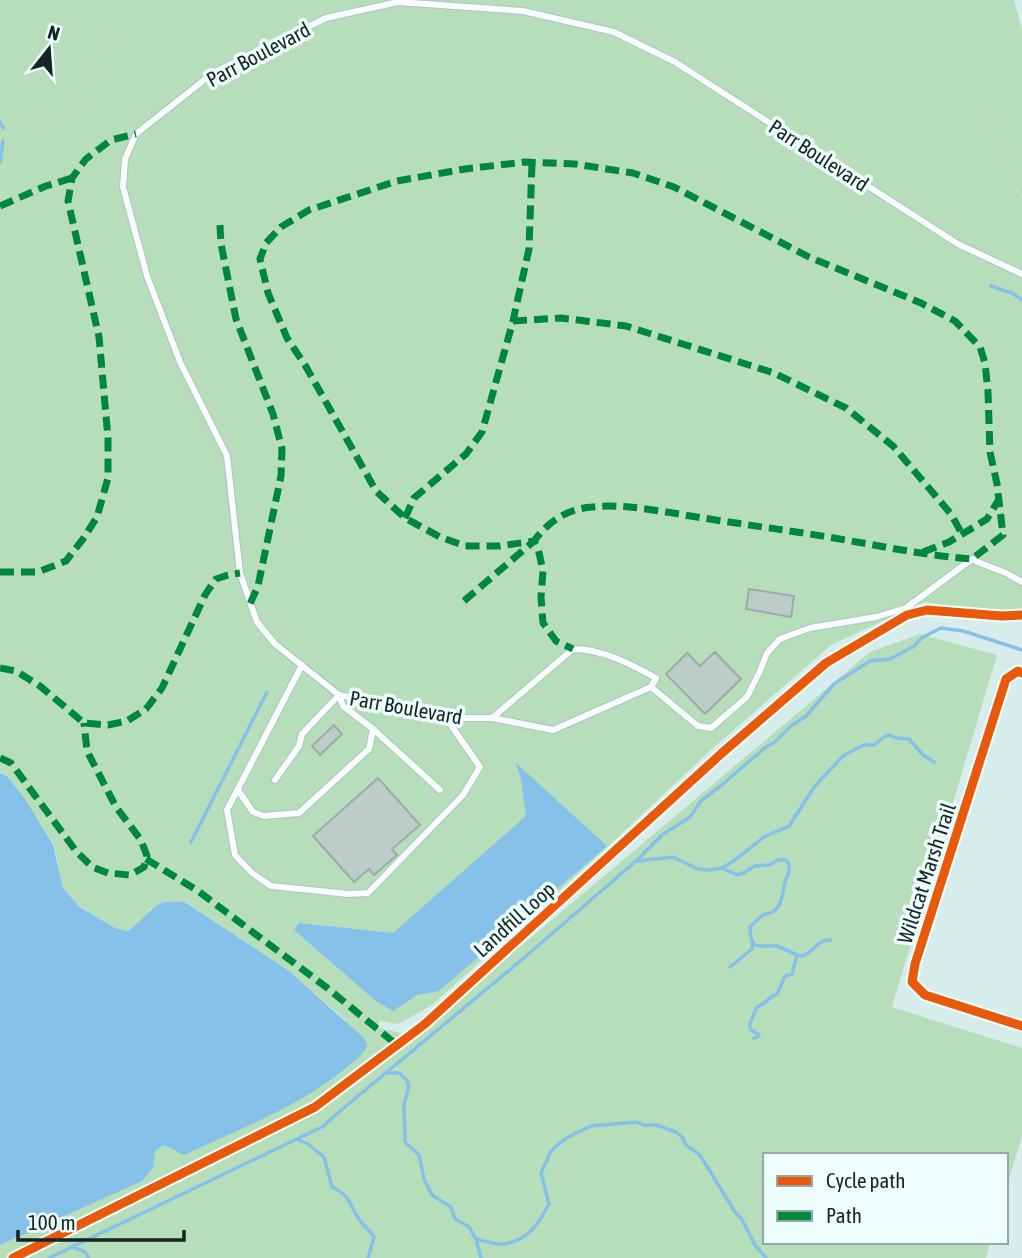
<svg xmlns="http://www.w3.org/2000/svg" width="1022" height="1258" viewBox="0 0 1022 1258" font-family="'Asap Condensed',sans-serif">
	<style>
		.green { fill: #b7debb }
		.water { fill: #86c1ea }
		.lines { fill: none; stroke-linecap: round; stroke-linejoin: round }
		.stream { stroke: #86c1ea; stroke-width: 3.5 }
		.building { fill: #bccdc9; stroke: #9cada9; stroke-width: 2 }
		.lane-casing { stroke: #b0c2c1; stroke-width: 8 }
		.path { stroke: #d2d9d8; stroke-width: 2; stroke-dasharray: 2 5; stroke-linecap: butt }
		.lane { stroke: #f9fcfc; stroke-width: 6 }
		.quiet { stroke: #00873e; stroke-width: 7; stroke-dasharray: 14 7; stroke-linecap: butt }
		.cycleway-casing { stroke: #eefefd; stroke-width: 13 }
		.cycleway { stroke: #e8590c; stroke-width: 9 }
		.labels { text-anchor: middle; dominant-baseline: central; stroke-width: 7; stroke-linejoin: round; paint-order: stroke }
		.street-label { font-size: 21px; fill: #152524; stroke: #eefefd }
	</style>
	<rect width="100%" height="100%" fill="#d6edec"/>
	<!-- green -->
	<path class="green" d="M0,0H1014L1022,30V609L1021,611L979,610L924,602L831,645L713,748L601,853L432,1005L398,1024L380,1021L375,1027L414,1036L870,652L920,634L997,655L892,1007L1022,1048V1136L1006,1189V1155H765V1242H990L986,1258H0V964L347,1021L288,971L186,902L166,903L151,909L138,924L126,931L115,928L81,907L63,889L54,844L38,820L8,777L0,772Z"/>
	<!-- water -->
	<g class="water">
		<path d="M516,763L607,846L439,991L417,995L393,1011L376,1001L294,930L299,923L393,933L526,816L521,779Z"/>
		<path d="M0,773L8,777L25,799L53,844L63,888L80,907L115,928L127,931C141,923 148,909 162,903C169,901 178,902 185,902L289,971L364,1038L367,1045C364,1055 354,1061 346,1068C299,1107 239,1129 184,1155L164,1145L155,1151L153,1168L142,1181L0,1245Z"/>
	</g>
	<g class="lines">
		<!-- stream -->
		<g class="stream">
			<path d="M0,122L3,128"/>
			<path d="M0,162L3,141"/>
			<path d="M991,286L1012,293L1022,300"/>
			<path d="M191,842L267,692"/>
			<path d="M638,861L673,857L698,869L710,870L722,868L735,860L764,837L789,826L815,786L844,755L864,745H874L884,737L890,735L896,738L909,739L923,755L934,762"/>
			<path d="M722,868L737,875L743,873L755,866L769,865L778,860H786L789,865V873C781,883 786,901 774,911C771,913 767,913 763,915C758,919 754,923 750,927C751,953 759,944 776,946C783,948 791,952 797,955L792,974L785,976L777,994C768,997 765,1005 757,1007L750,1023V1029L759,1035L758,1037L754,1038"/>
			<path d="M797,955L803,956C814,951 818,939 831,940"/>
			<path d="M730,967L752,949L753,943"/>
			<path d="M386,1073H399L406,1079L409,1086L404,1104L405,1142L419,1155L424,1179L432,1195L451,1207L455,1219L469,1227L476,1239L481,1258"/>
			<path d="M298,1140L308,1144L324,1157L332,1187C352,1197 347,1202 359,1219C363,1226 370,1230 374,1237L368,1258"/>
			<path d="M476,1239C484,1241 495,1245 504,1244C528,1241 539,1223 549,1204L541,1173L551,1151L566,1138L591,1126L637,1122L644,1125H656L676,1132L682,1137L686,1145L700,1155L735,1212L741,1218L755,1245L766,1258"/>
			<path d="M74,1248L84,1251L88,1256V1258"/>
			<path d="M49,1258L322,1127L346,1106L519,962L636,861L662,835L690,817L701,801L724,783L766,747L775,742L791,726L806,716L834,684L870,661L890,659L913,647L923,637L941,628L963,631L1022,650"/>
		</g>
	</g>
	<!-- building -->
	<g class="building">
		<path d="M749,589L794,596L791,617L746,609Z"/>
		<path d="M715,652L741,679L705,714L666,674L687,653L700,666Z"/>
		<path d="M334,725L342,734L320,755L312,746Z"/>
		<path d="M378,778L420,825L392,849L397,855L374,875L369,869L354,882L313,836Z"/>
	</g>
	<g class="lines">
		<defs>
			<g id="lane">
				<path d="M302,665L227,810L235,855L252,873L271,886L349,894L368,893L463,795L480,767L446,718"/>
				<path d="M651,687L553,730L492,718H446L339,695L275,644L257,622L240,573L227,456L180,362L147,276L123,187L125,159L136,134L213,73L326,18L398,2L523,11L614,32L675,62L958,244L1022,274"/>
				<path d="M651,687L698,726L711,728L747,697L760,671L767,653L780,639L810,628L876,617L906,608L972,559L980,563L1006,573L1022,582"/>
				<path d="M492,718L573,649C603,649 630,664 656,678L651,687"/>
				<path d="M373,729L440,790"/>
				<path d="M275,780L299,746L302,734L339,695"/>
				<path d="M238,790L253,812L264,816L299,813L369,749L373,729L343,706L339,695"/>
			</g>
		</defs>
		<!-- lane casing -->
		<use href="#lane" class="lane-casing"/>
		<!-- path -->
		<g class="path">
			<path d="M903,0C940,12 946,20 964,53L1017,192L1022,197"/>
			<path d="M0,137L40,120L73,102L93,58L108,0"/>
		</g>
		<!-- lane -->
		<use href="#lane" class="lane"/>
		<!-- quiet -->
		<g class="quiet">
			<path d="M0,206L46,186L72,178"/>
			<path d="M220,225L221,244L236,319L273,414L282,449L281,476L258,586L250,604"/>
			<path d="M513,321L561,318L626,326L774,373L846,408L893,446L951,514L962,534"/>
			<path d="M405,518L414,498L466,454L482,432L513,321L529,249L532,163"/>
			<path d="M923,552L949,542L987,519L999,499"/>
			<path d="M0,572H38L66,561L83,539L97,517L108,478V438L99,337L68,201L72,178L86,159L111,140L136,134"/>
			<path d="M464,601L534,541L500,546H465L440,537L405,518L376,491L305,365L287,338L268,293L260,259L266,243L281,227L309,210L397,181L465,169L525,162L575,164L633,173L674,187L809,257L921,303L955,321L980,347L985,363L988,392L990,452L997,484L1003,535L972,559C931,556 891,548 851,541C802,532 753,526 703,518C670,513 625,503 592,507C567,509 549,521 534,541L538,548L543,571L541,597L543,623L556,641L573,649"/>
			<path d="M0,668L16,671L40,686L84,723L108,725L127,721L146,709L162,688L205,595L216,579L228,575L240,573"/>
			<path d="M0,758L11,763L76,851L92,867L108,873L130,875L144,867L147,856L141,840L116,807L87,751L84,723"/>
			<path d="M146,859L198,891L326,987L397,1045"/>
		</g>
		<defs>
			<g id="cycleway">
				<path d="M1022,673L1018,671L1006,679L915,964L912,982L925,995L1022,1026"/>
				<path d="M13,1258L315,1107L425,1024L722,753L826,663L907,615L927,610L1001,616L1022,615"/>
			</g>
		</defs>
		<!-- cycleway casing -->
		<use href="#cycleway" class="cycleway-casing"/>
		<!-- cycleway -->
		<use href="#cycleway" class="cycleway"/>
	</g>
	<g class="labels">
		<!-- street labels -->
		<g class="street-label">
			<text transform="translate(258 54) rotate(-28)">Parr Boulevard</text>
			<text transform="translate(819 155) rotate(33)">Parr Boulevard</text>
			<text transform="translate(406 707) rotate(10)">Parr Boulevard</text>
			<text transform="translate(926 873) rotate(-72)">Wildcat Marsh Trail</text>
			<text transform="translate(514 919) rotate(-42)">Landfill Loop</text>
		</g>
	</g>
	<!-- legend -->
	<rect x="763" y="1153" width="245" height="91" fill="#eefefd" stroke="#97a7a6" stroke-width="2"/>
	<rect x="777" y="1176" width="35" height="10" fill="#e8590c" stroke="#97a7a6" stroke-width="2"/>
	<text x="826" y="1188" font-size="21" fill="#152524">Cycle path</text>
	<rect x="777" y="1211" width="35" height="10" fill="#00873e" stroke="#97a7a6" stroke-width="2"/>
	<text x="826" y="1223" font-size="21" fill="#152524">Path</text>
	<!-- north arrow -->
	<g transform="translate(49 49) rotate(17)" stroke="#eefefd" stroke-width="5" paint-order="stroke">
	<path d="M0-5L12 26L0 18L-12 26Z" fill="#152524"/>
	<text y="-10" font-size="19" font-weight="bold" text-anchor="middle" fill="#152524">N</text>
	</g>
	<!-- scale -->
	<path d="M18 1230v10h166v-10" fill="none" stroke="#152524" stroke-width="3.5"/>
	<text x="28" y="1230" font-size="21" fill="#152524" stroke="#eefefd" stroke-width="5" paint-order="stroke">100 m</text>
</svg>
